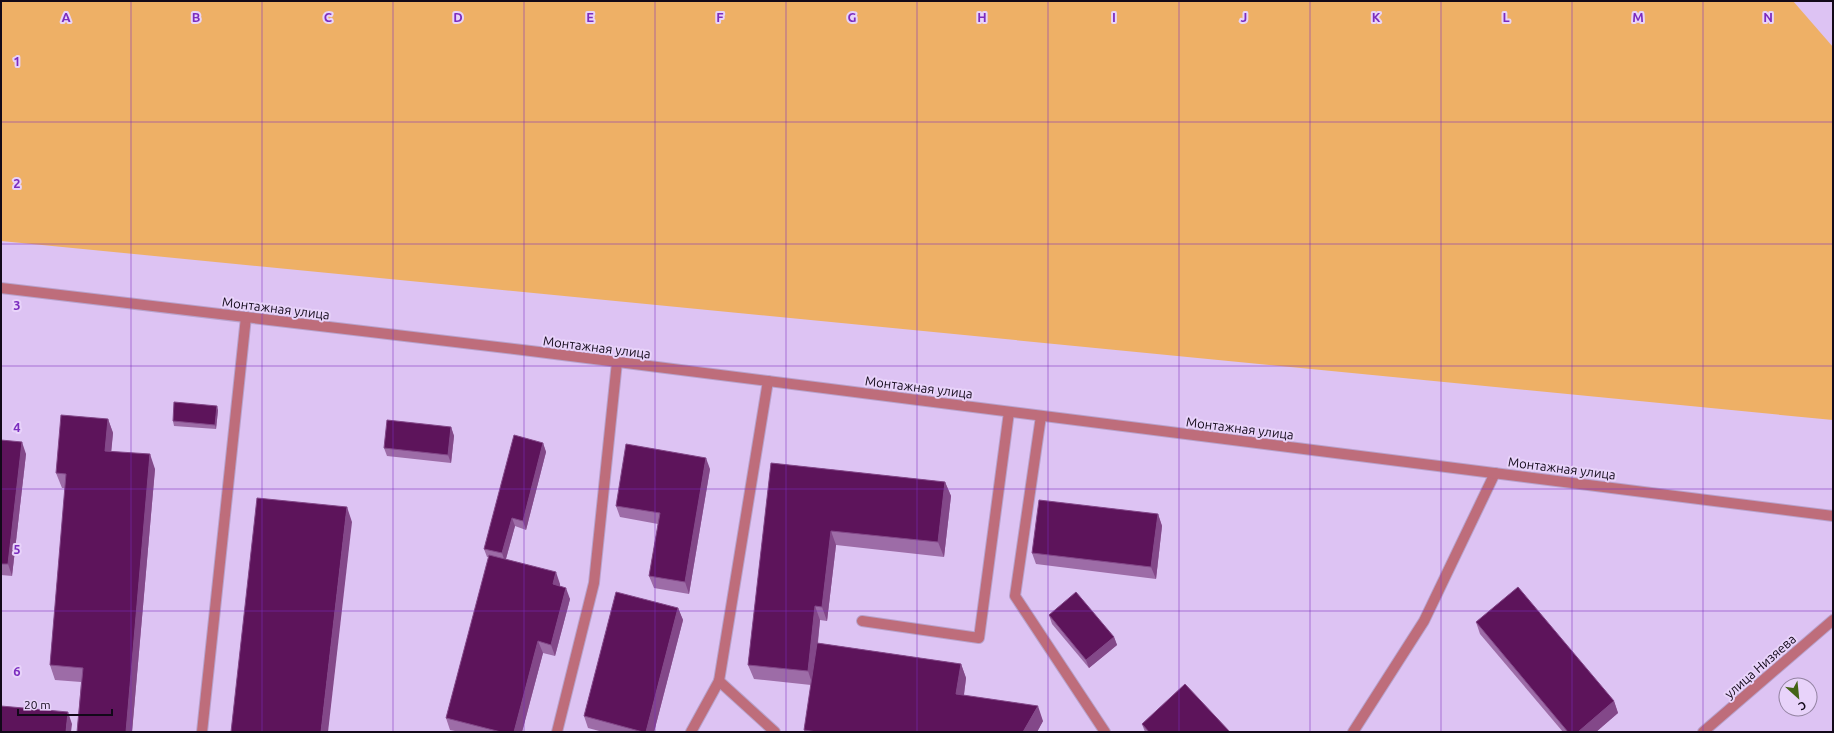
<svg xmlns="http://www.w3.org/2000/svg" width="1834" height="733" viewBox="0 0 1834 733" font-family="Ubuntu,sans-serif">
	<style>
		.green { fill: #eeb066 }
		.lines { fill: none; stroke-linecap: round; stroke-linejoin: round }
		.lane-casing { stroke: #b8a2cc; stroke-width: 12 }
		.street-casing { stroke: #b8a2cc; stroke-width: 12 }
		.lane { stroke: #be6d7b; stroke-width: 10 }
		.street { stroke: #be6d7b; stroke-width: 10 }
		.wall { fill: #9d6ca7 }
		.shaded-wall { fill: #834889 }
		.building { fill: #5d145b; stroke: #834889 }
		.grid { fill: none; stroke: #7b2cbf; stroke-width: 1; stroke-opacity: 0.55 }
		.labels { text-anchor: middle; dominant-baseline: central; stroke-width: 4; stroke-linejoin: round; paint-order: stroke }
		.street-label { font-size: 13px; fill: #120919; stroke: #e8d3fa }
		.grid-label { font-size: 13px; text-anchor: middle; font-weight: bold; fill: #7b2cbf; stroke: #e8d3fa; stroke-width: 4; stroke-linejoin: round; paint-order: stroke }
	</style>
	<rect width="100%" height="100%" fill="#ddc3f3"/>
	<!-- green -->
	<path class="green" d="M1,1H1793L1833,47V420L1,241Z"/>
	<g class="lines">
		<defs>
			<g id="lane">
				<path d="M768,381L719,681L775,732"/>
				<path d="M1041,416L1015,596L1105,732"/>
				<path d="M862,621L979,638L1009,412"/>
				<path d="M202,732L246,317"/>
				<path d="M557,732L594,583L617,362"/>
				<path d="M691,732L719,681"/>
				<path d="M1353,732L1424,621L1495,473"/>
			</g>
			<g id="street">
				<path d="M1,288L539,352L1833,516"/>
				<path d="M1703,732L1833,620"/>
			</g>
		</defs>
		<!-- lane casing -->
		<use href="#lane" class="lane-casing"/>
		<!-- street casing -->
		<use href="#street" class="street-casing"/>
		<!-- lane -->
		<use href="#lane" class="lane"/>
		<!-- street -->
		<use href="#street" class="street"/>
	</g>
	<!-- wall -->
	<g class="wall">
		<path d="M218,410L216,429L174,426L173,421Z"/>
		<path d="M108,419L113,433L111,451L155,469L132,732H77L81,682L55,680L50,665L65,488H62L56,473Z"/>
		<path d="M451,427L454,436L451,463L387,456L384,448Z"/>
		<path d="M1,440L26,454L12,576L1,575Z"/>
		<path d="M543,443L546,452L526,530L515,526L506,559L560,584V586L570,599L555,656L543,653L522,732H460L450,730L446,718L489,557H487L484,549Z"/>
		<path d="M771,463L945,482L951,496L944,557L836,545L827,621L820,620L818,643L961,664L966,678L964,695L1043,721L1037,732H805L804,730L811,685L754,679L748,665Z"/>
		<path d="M710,469L689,594L654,588L649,576L658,524L620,517L616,506Z"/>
		<path d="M1158,514L1162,526L1156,579L1036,564L1032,553Z"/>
		<path d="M678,608L683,620L654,732H603L588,728L584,716Z"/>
		<path d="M1049,615L1114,637L1117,645L1089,668L1052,624Z"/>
		<path d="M1476,622L1614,701L1618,713L1596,732H1563L1480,634Z"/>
		<path d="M1142,724L1230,732H1145Z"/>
	</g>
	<!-- shaded-wall -->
	<g class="shaded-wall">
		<path d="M217,406L218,410L216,429L215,425Z"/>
		<path d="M108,419L113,433L110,465L105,451Z"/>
		<path d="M451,427L454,436L451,463L448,455Z"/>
		<path d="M22,442L26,454L12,576L8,564Z"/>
		<path d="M543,443L546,452L526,530L523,521Z"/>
		<path d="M150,454L155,469L132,732H126Z"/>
		<path d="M706,458L710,469L689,594L685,582Z"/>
		<path d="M945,482L951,496L944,557L938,542Z"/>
		<path d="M347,507L352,522L328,732H321Z"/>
		<path d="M1158,514L1162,526L1156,579L1151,567Z"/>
		<path d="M512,518L515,526L505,562L502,553Z"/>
		<path d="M831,531L836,545L827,621L822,607Z"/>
		<path d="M556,572L560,584L558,596L553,584Z"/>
		<path d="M566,588L570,599L555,656L551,645Z"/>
		<path d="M815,606L820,620L813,686L808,671Z"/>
		<path d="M678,608L683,620L654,732H646Z"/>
		<path d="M1114,637L1117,645L1089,668L1086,660Z"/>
		<path d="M538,641L543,653L522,732H514Z"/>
		<path d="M961,664L966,678L962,709L956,694Z"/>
		<path d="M1614,701L1618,713L1596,732H1578Z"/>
		<path d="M1038,706L1043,721L1037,732H1023Z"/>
		<path d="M68,712L72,724L71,732H66Z"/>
	</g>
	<!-- building -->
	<g class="building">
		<path d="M174,402L217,406L215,425L173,421Z"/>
		<path d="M61,415L108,419L105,451L150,454L126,732H77L83,668L50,665L66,474L56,473Z"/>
		<path d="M387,420L451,427L448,455L384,448Z"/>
		<path d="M514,435L543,443L523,521L512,518L502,553L484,549Z"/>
		<path d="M1,440L22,442L8,564H1Z"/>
		<path d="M626,444L706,458L685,582L649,576L660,513L616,506Z"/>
		<path d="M771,463L945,482L938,542L831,531L822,607L815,606L808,671L748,665Z"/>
		<path d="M257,498L347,507L321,732H231Z"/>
		<path d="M1039,500L1158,514L1151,567L1032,553Z"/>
		<path d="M489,555L556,572L553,584L566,588L551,645L538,641L514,732H501L446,718Z"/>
		<path d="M1518,587L1614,701L1578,732H1568L1476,622Z"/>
		<path d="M616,592L678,608L646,732H643L584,716Z"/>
		<path d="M1076,592L1114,637L1086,660L1049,615Z"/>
		<path d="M817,643L961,664L956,694L1038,706L1023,732H817L804,730Z"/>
		<path d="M1185,684L1230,732H1149L1142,724Z"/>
		<path d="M1,706L68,712L66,732H1Z"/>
	</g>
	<!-- grid -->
	<path class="grid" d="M131,1V732M262,1V732M393,1V732M524,1V732M655,1V732M786,1V732M917,1V732M1048,1V732M1179,1V732M1310,1V732M1441,1V732M1572,1V732M1703,1V732M1,122H1833M1,244H1833M1,366H1833M1,489H1833M1,611H1833"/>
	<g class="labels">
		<!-- street labels -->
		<g class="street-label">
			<text transform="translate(276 308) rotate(7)">Монтажная улица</text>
			<text transform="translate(597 347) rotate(7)">Монтажная улица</text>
			<text transform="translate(919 387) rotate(7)">Монтажная улица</text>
			<text transform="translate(1240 428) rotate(7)">Монтажная улица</text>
			<text transform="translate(1562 468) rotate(7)">Монтажная улица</text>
			<text transform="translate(1760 666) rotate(-41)">улица Низяева</text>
		</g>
	</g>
	<g class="grid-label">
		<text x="66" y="22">A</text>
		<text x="196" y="22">B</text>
		<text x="328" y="22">C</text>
		<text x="458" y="22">D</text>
		<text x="590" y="22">E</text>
		<text x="720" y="22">F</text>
		<text x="852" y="22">G</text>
		<text x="982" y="22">H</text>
		<text x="1114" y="22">I</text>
		<text x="1244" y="22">J</text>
		<text x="1376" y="22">K</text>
		<text x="1506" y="22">L</text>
		<text x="1638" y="22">M</text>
		<text x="1768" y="22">N</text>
		<text x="17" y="66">1</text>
		<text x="17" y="188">2</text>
		<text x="17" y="310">3</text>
		<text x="17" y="432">4</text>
		<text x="17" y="554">5</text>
		<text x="17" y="676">6</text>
	</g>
	<!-- border -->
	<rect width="1834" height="733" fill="none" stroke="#120919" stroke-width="4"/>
	<!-- north arrow -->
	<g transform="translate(1798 697) rotate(153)"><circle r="19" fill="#e8d3fa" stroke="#9282a0"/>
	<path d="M0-3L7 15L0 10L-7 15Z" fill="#446317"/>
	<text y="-6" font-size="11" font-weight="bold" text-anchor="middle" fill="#120919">С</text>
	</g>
	<!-- scale -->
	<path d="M18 709v6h94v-6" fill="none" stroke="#120919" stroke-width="2"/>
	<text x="24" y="709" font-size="12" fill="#120919" stroke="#e8d3fa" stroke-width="3" paint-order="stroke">20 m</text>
</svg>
